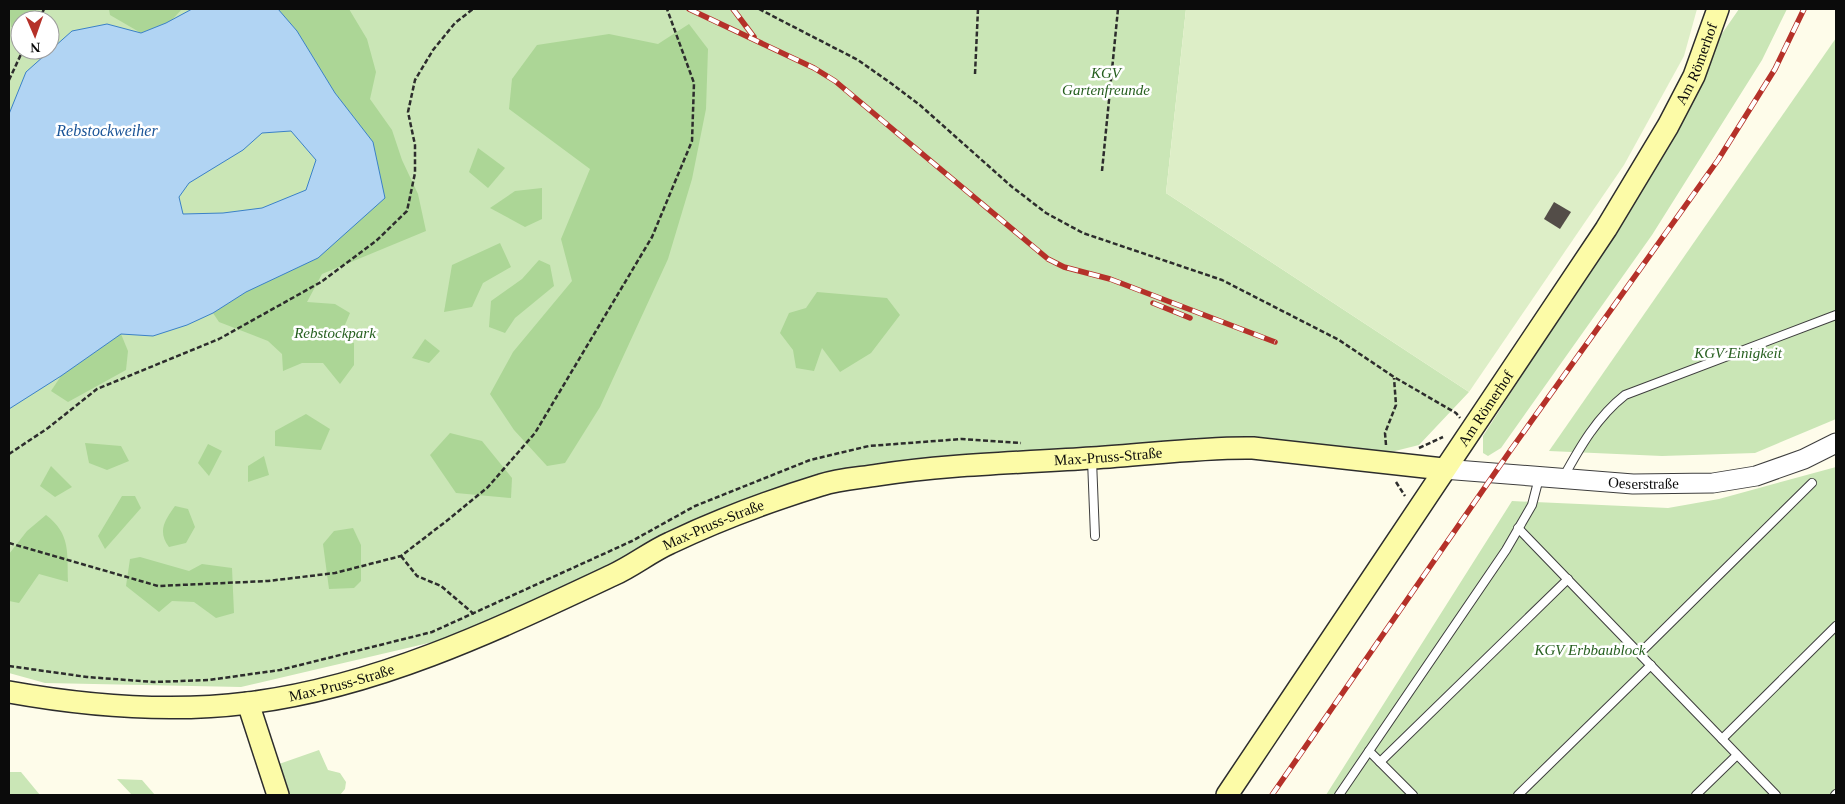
<svg xmlns="http://www.w3.org/2000/svg" width="1845" height="804" viewBox="0 0 1845 804" font-family="Georgia,serif">
	<style>
		.green { fill: #cae6b6; fill-rule: evenodd }
		.forest { fill: #acd696 }
		.pitch { fill: #ddeec7 }
		.water { fill: #b1d4f3; stroke: #3b81c7; fill-rule: evenodd }
		.building { fill: #534d48 }
		.lines { fill: none; stroke-linecap: round; stroke-linejoin: round }
		.service-casing { stroke: #3e3e3e; stroke-width: 10 }
		.tertiary-casing { stroke: #3e3e3e; stroke-width: 21 }
		.secondary-casing { stroke: #2d2d2d; stroke-width: 24 }
		.path { stroke: #2d2d2d; stroke-width: 2.5; stroke-dasharray: 5 2.5; stroke-linecap: butt }
		.service { stroke: #fff; stroke-width: 8 }
		.tertiary { stroke: #fff; stroke-width: 19 }
		.secondary { stroke: #fcfba7; stroke-width: 21 }
		.rail-casing { stroke: #b53129; stroke-width: 5.5 }
		.rail { stroke: #fff; stroke-width: 4; stroke-dasharray: 11; stroke-linecap: butt }
		.labels { text-anchor: middle; dominant-baseline: central; stroke-width: 5; stroke-linejoin: round; paint-order: stroke }
		.street-label { font-size: 15px; fill: #0b0b0b; stroke: #fff }
		.park-label { font-size: 15px; font-style: italic; fill: #265f1f; stroke: #fff }
		.water-label { font-size: 16px; font-style: italic; fill: #1a5497; stroke: #fff }
	</style>
	<rect width="100%" height="100%" fill="#fefcea"/>
	<!-- green -->
	<g class="green">
		<path d="M9,9H1186L1166,193L1469,392L1419,445L1379,455L1228,440L827,474L484,630L241,687L45,683L9,673ZM20,20H50V50H20Z"/>
		<path d="M1739,9H1787L1762,60L1652,235L1501,448L1488,456L1483,453V436L1653,172L1701,80L1721,35Z"/>
		<path d="M1836,38V419L1755,453L1662,456L1549,451Z"/>
		<path d="M1836,467V795H1326L1512,501L1668,508L1719,499Z"/>
		<path d="M319,750L328,770L340,773L346,782L345,789L340,795H289L279,764Z"/>
		<path d="M9,772H21L40,795H9Z"/>
		<path d="M117,779L142,780L155,795H132Z"/>
	</g>
	<!-- forest -->
	<g class="forest">
		<path d="M9,9H37L30,20H20V27H11Z"/>
		<path d="M109,9H182L170,22L141,33L110,15Z"/>
		<path d="M278,9H349L367,39L376,72L370,99L392,130L402,160L418,194L426,231L322,274L307,302L335,304L350,313L339,339L354,343V365L340,384L323,363H302L283,371L282,354L268,341L219,322L213,313L246,292L373,142L335,93L297,31Z"/>
		<path d="M689,24L708,49L706,109L692,179L668,259L600,407L565,463L547,466L514,430L490,394L513,352L572,281L561,239L590,169L509,109L512,79L537,45L609,34L658,44Z"/>
		<path d="M478,148L505,168L488,188L469,172Z"/>
		<path d="M542,188V219L525,227L490,208L515,191Z"/>
		<path d="M500,243L511,267L483,283L472,307L444,312L452,265Z"/>
		<path d="M539,260L550,265L554,286L515,318L505,333L489,327L491,301L522,279Z"/>
		<path d="M817,292L887,298L900,315L871,353L840,372L822,348L814,371L796,368L793,350L780,333L789,313L806,308Z"/>
		<path d="M121,334L128,351L126,370L68,402L51,391L61,376Z"/>
		<path d="M425,339L440,351L429,363L412,358Z"/>
		<path d="M306,414L330,429L321,450L275,446V431Z"/>
		<path d="M450,433L482,441L512,478L511,498L456,493L430,455Z"/>
		<path d="M85,443L121,446L129,461L107,470L89,463Z"/>
		<path d="M208,444L222,451L209,476L198,463Z"/>
		<path d="M264,456L269,475L248,482V466Z"/>
		<path d="M51,466L72,487L55,497L40,486Z"/>
		<path d="M122,496H135L141,508L105,549L98,536Z"/>
		<path d="M175,506L188,509L195,527L186,543L169,547C157,531 165,520 175,506Z"/>
		<path d="M46,515C71,534 67,553 68,582L39,574L19,603L9,601V554L27,531Z"/>
		<path d="M353,528L361,545V581L354,588L329,589L323,544L334,531Z"/>
		<path d="M140,557L189,571L202,564L232,568L234,613L216,618L194,602L172,601L159,612L126,586L130,559Z"/>
	</g>
	<!-- pitch -->
	<path class="pitch" d="M1186,9H1697L1684,56L1624,165L1469,392L1166,193Z"/>
	<!-- water -->
	<path class="water" d="M192,9H278L297,31L335,93L373,142L385,198L318,258L246,292L213,313L187,325L153,336L121,334L61,376L9,409V114L26,72L72,31L107,24L141,33L166,23ZM291,131L316,160L306,190L262,208L223,213L183,214L179,197L189,183L243,150L262,133Z"/>
	<!-- building -->
	<path class="building" d="M1554,202L1571,212L1560,229L1544,219Z"/>
	<g class="lines">
		<defs>
			<g id="service">
				<path d="M1092,460L1095,536"/>
				<path d="M1563,478C1580,447 1597,417 1625,395L1836,315"/>
				<path d="M1518,528L1722,739L1836,626"/>
				<path d="M1640,653L1812,483"/>
				<path d="M1722,739L1776,795"/>
				<path d="M1369,751L1413,795"/>
				<path d="M1380,762L1568,579"/>
				<path d="M1339,795L1506,550L1532,505L1539,478"/>
				<path d="M1518,795L1651,665"/>
				<path d="M1696,795L1737,755"/>
				<path d="M1835,795L1836,794"/>
			</g>
			<g id="tertiary">
				<path id="s1" d="M1443,469L1633,484L1713,483L1756,476L1804,459L1836,443"/>
			</g>
			<g id="secondary">
				<path id="s2" d="M9,692C87,706 168,713 248,703C377,687 496,630 613,575C633,566 650,552 670,543C718,520 769,501 821,485C839,479 860,478 878,475C949,464 1020,463 1092,458C1146,455 1199,447 1253,448L1443,469"/>
				<path d="M248,703L278,795"/>
				<path id="s3" d="M1227,795L1606,229L1668,126L1694,76L1718,9"/>
			</g>
		</defs>
		<!-- service casing -->
		<use href="#service" class="service-casing"/>
		<!-- tertiary casing -->
		<use href="#tertiary" class="tertiary-casing"/>
		<!-- secondary casing -->
		<use href="#secondary" class="secondary-casing"/>
		<!-- path -->
		<g class="path">
			<path d="M759,9L858,60L892,84L921,106L1011,186L1046,213L1083,233L1222,280L1339,340L1394,377L1456,413L1460,418"/>
			<path d="M39,20L44,9"/>
			<path d="M975,74L978,9"/>
			<path d="M9,80L23,50"/>
			<path d="M1102,171L1118,9"/>
			<path d="M1386,445L1385,433L1396,405L1394,378"/>
			<path d="M1419,448L1443,437"/>
			<path d="M9,454L48,428L97,389L219,339L321,282L376,241L407,211L415,173V145L408,112L415,80L433,50L455,23L473,9"/>
			<path d="M1396,482L1405,496"/>
			<path d="M9,543L158,586L268,581L335,573L401,556L449,519L488,487L535,433L652,237L692,141L694,83L667,9"/>
			<path d="M401,556L417,576L441,586L475,615"/>
			<path d="M9,666L87,677L154,682L209,680L280,670L432,632L632,541L695,506L810,460L869,446L962,439L1021,443"/>
		</g>
		<!-- service -->
		<use href="#service" class="service"/>
		<!-- tertiary -->
		<use href="#tertiary" class="tertiary"/>
		<!-- secondary -->
		<use href="#secondary" class="secondary"/>
		<defs>
			<g id="rail">
				<path d="M689,9L814,68L835,81L1048,259L1064,267L1110,279L1275,342"/>
				<path d="M733,9L754,37"/>
				<path d="M1153,303L1190,318"/>
				<path d="M1272,795L1510,451L1718,160L1775,69L1804,9"/>
			</g>
		</defs>
		<!-- rail casing -->
		<use href="#rail" class="rail-casing"/>
		<!-- rail -->
		<use href="#rail" class="rail"/>
	</g>
	<g class="labels">
		<!-- street labels -->
		<g class="street-label">
			<text stroke="none"><textPath href="#s3" startOffset="870">Am Römerhof</textPath></text>
			<text stroke="none"><textPath href="#s3" startOffset="465">Am Römerhof</textPath></text>
			<text stroke="none"><textPath href="#s2" startOffset="1145">Max-Pruss-Straße</textPath></text>
			<text stroke="none"><textPath href="#s1" startOffset="201">Oeserstraße</textPath></text>
			<text stroke="none"><textPath href="#s2" startOffset="741">Max-Pruss-Straße</textPath></text>
			<text stroke="none"><textPath href="#s2" startOffset="336">Max-Pruss-Straße</textPath></text>
		</g>
		<!-- park labels -->
		<g class="park-label">
			<text x="1106" y="73">KGV<tspan x="1106" dy="17">Gartenfreunde</tspan></text>
			<text x="335" y="333">Rebstockpark</text>
			<text x="1738" y="353">KGV Einigkeit</text>
			<text x="1590" y="650">KGV Erbbaublock</text>
		</g>
		<!-- water labels -->
		<g class="water-label">
			<text x="107" y="130">Rebstockweiher</text>
		</g>
	</g>
	<!-- border -->
	<rect width="1845" height="804" fill="none" stroke="#0b0b0b" stroke-width="20"/>
	<!-- north arrow -->
	<g transform="translate(35 35) rotate(178)"><circle r="24" fill="#ffffff" stroke="#9d9d9d"/>
	<path d="M0-4L9 19L0 12L-9 19Z" fill="#b53129"/>
	<text y="-8" font-size="14" font-weight="bold" text-anchor="middle" fill="#0b0b0b">N</text>
	</g>
</svg>
